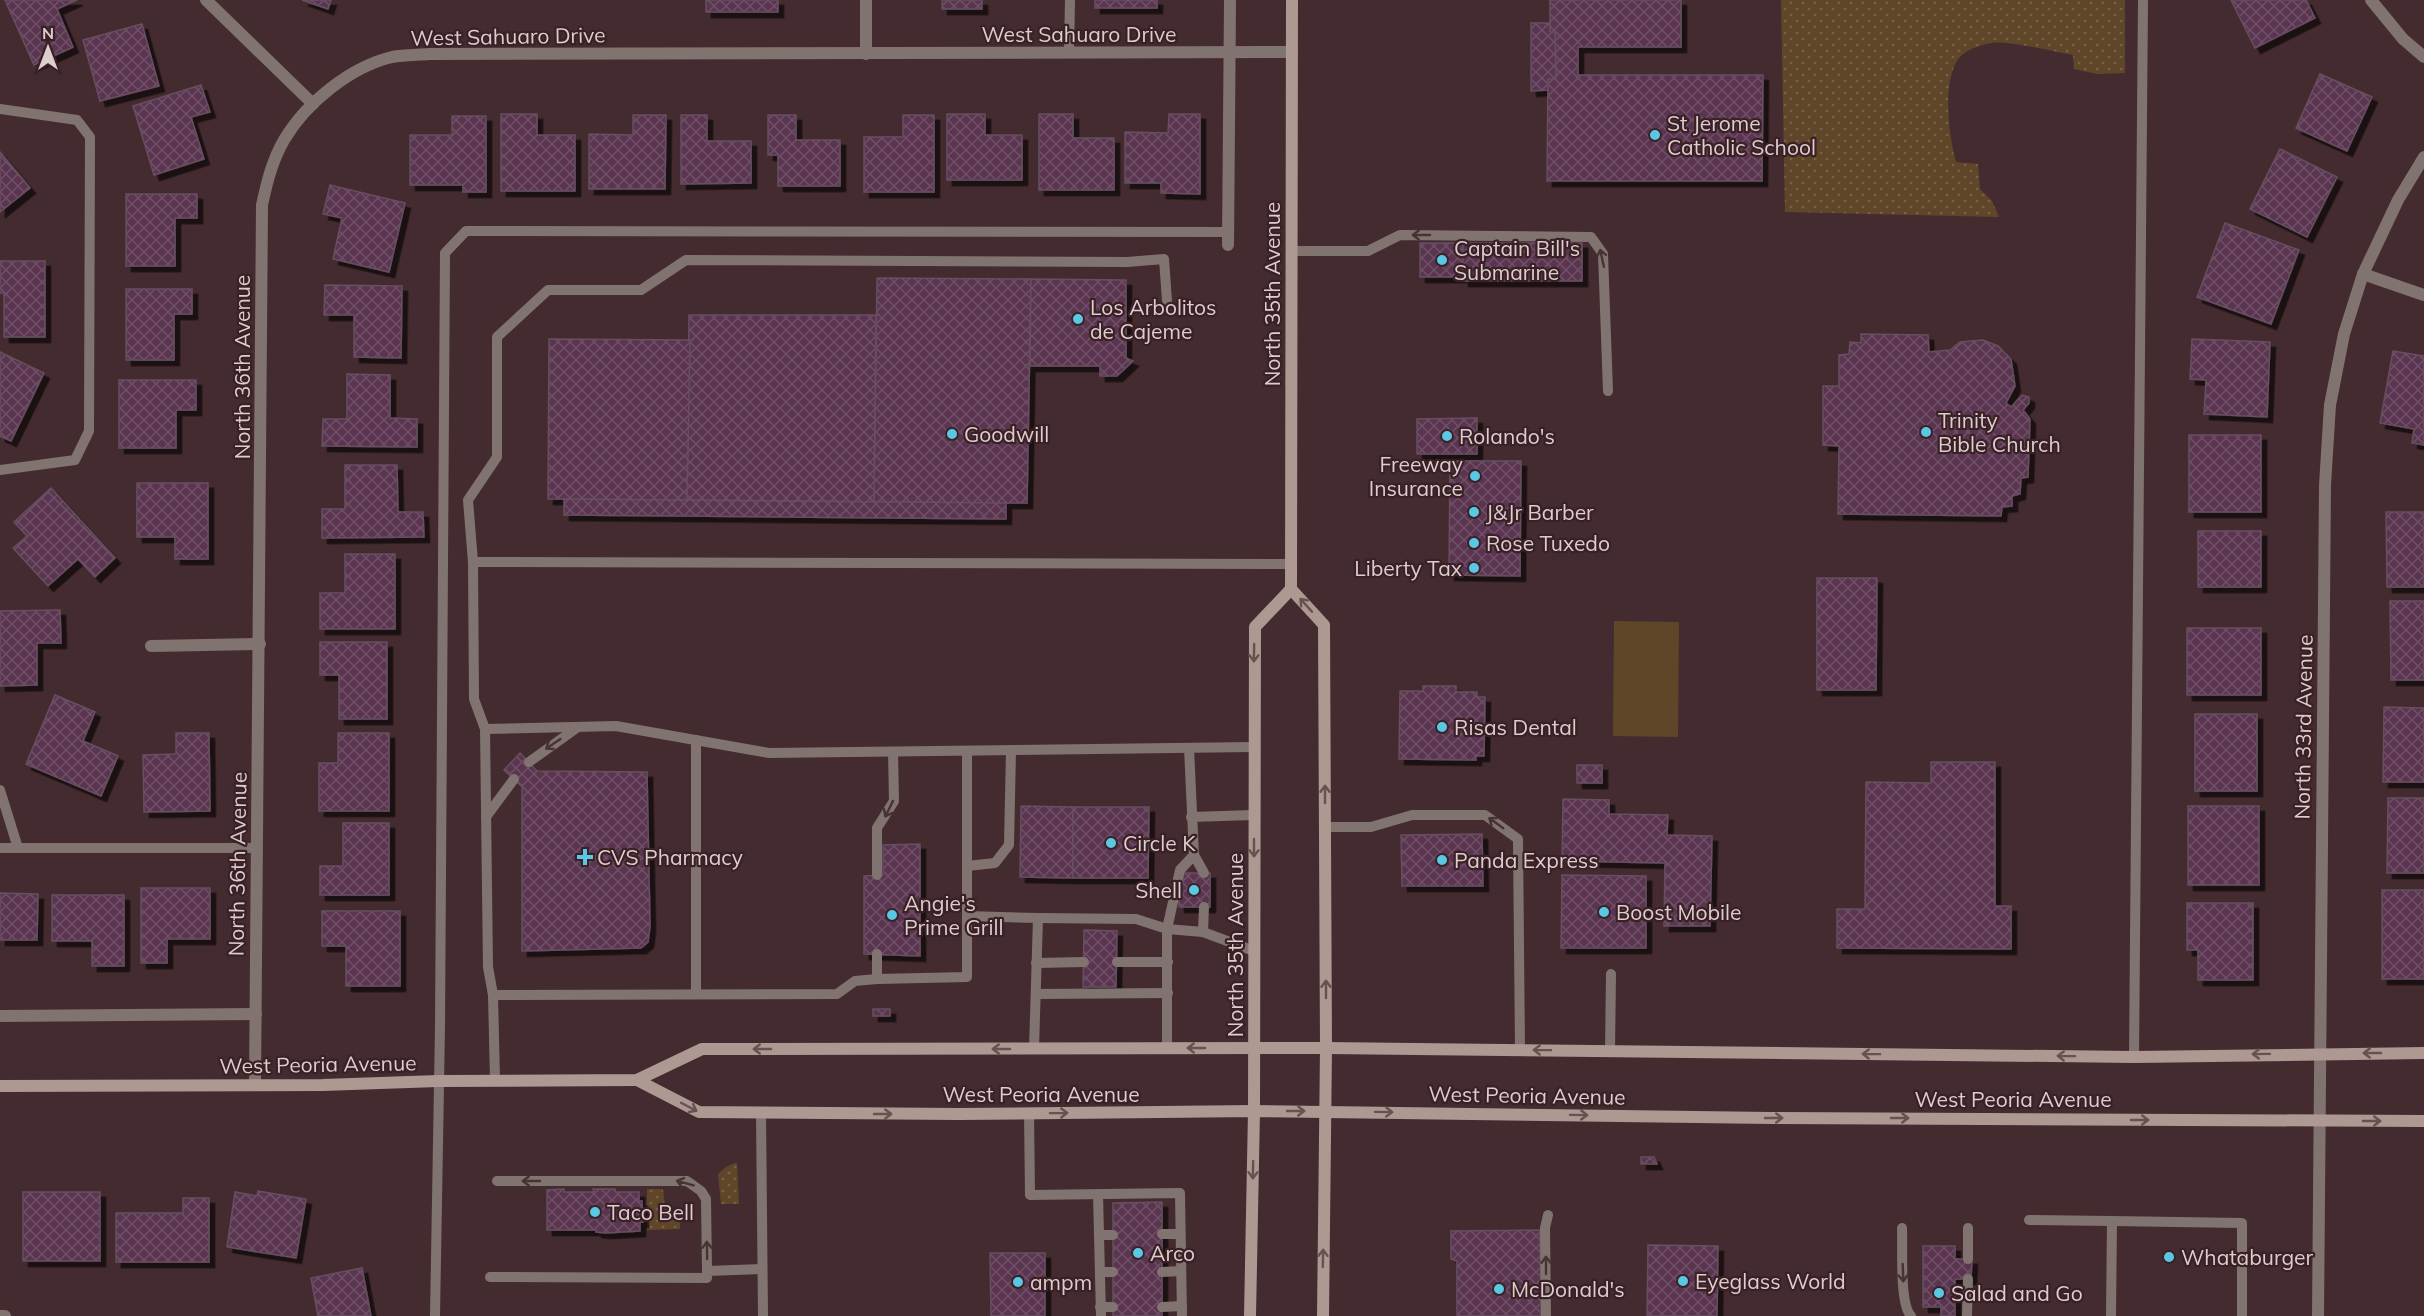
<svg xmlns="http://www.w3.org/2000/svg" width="2424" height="1316" viewBox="0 0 2424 1316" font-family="Mulish,sans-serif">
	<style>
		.grass { fill: url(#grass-dots) }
		.pitch { fill: #604629 }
		.building { fill: url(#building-cross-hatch); stroke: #664f5f; stroke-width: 1.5; filter: url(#shadow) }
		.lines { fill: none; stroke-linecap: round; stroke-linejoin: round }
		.service { stroke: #817470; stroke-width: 10 }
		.minor { stroke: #817470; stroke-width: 12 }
		.secondary { stroke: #ad9892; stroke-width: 12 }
		.oneway { stroke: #473234 }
		.oneway2 { stroke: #675151 }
		.poi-dot { fill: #5ac8e5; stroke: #392125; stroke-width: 2 }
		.labels { text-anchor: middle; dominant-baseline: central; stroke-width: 4.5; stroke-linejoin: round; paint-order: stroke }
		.street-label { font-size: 21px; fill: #decdcf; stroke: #392125 }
		.poi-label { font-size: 21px; fill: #decdcf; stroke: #392125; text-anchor: start }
	</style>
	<defs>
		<pattern id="grass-dots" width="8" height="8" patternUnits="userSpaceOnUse" patternTransform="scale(1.5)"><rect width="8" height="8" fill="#604629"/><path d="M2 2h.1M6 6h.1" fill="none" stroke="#766047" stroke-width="1.8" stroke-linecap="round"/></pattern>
		<pattern id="building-cross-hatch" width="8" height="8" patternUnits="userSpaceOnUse" patternTransform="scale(1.5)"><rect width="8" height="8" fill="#5a344f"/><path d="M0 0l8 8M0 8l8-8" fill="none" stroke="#715067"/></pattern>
		<filter id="shadow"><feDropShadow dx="5.5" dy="5.5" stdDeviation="0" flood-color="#0009"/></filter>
	</defs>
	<rect width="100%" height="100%" fill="#442b2f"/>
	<!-- grass -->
	<g class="grass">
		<path d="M1781,0H2125V73L2097,74L2074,69L2073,55C2056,52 2006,40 1992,43C1984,44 1972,48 1966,52C1939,68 1949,137 1956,162L1978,164L1980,189L1992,201L1999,217L1785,212Z"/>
		<path d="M737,1162L739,1204H721L718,1174L726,1167Z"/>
		<path d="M647,1189H663L664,1199L667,1208L680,1213V1229L647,1230Z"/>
	</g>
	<!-- pitch -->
	<path class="pitch" d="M1614,621L1679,622L1678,737L1613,736Z"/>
	<!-- building -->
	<g class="building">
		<path d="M5,0H77L57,9L73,47L34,65Z"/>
		<path d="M302,0H331L328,9Z"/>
		<rect x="706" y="0" width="72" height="12"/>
		<rect x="942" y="0" width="40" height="9"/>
		<rect x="1095" y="0" width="62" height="8"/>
		<path d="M1550,0H1681V47H1578V75H1763L1762,181H1547L1548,79H1556L1555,32H1550Z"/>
		<path d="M2231,0H2306L2315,18L2255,48Z"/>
		<path d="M1531,23H1550V32H1555L1556,79H1548V90L1531,91Z"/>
		<path d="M142,24L159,86L100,101L83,40Z"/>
		<path d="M2320,74L2372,97L2347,151L2296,128Z"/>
		<path d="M201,85L210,112L191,117L204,159L154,175L133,106Z"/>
		<path d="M501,114H537V135H575V191H501Z"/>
		<path d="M947,114H985V135H1022V180H947Z"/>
		<path d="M1039,114H1073V138H1114V190H1039Z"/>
		<path d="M1169,114H1200V194L1161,193V183H1125V132L1168,133Z"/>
		<path d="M633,115H666L665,189H589V134L633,135Z"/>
		<path d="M681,115H707V141H751V183L681,184Z"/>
		<path d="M768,115H796V140H840V186H778V155H768Z"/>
		<path d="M903,115H934V192H864V137H903Z"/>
		<path d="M452,116H486V192H463V185H410V135H452Z"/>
		<path d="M2280,149L2337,177L2307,237L2250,209Z"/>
		<path d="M0,152L30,188L0,212Z"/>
		<path d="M330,185L405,203L389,272L333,259L342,218L323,214Z"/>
		<path d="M126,194H197V218H175V266H126Z"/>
		<path d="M2225,223L2299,250L2271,324L2197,297Z"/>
		<rect x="1420" y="243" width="43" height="34"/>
		<rect x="1463" y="243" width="119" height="38"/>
		<path d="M0,261H45V337H4V293H0Z"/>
		<path d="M877,278L1031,279L1027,503L874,502Z"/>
		<path d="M1031,279L1126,280V358L1133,361L1117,376H1100V366H1030Z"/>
		<path d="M325,285L402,286L401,358L354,357V315H324Z"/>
		<path d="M126,289H192V314H174V360H126Z"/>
		<path d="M689,315H876L874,502L687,500Z"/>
		<path d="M1861,334L1928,335L1929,352L1950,350L1960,342L1983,340L1998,346L2011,359L2015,386L2006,403L2011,407L2022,395L2029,397V403L2023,410L2030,419L2028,477L2021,478L2020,494L2012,496V506L2002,507L2001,516L1838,514L1839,446L1823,445V386H1839V355L1849,354L1850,342L1861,343Z"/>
		<path d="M549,339L690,340L687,500L548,499Z"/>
		<path d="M2192,339L2270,342L2267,417L2204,414L2206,380L2190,379Z"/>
		<path d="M2393,351L2424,356V445L2412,443L2414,429L2380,423Z"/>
		<path d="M0,352L44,373L11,441L0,436Z"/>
		<path d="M347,374L390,375V418L417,419V447L322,446L323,419H347Z"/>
		<path d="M119,380H196V410H176V448H119Z"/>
		<path d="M1477,418V454H1417V419Z"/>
		<rect x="2189" y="435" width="72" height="77"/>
		<path d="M1450,461H1521L1520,576L1449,575Z"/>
		<path d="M345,465H397L398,512H423L424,537L322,538V509H345Z"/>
		<path d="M137,483H208V559H175V537H137Z"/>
		<path d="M51,488L115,558L95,577L78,559L48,586L13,548L27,536L14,522Z"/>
		<path d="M564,499L1006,503V519L564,515Z"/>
		<path d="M2386,512H2424V587H2387Z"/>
		<rect x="2198" y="531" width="63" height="56"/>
		<path d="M345,554H395V629H320V593H345Z"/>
		<path d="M1817,578H1877L1876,690H1817Z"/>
		<path d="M2390,601H2424V680H2391Z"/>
		<path d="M60,610L61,643H37V685L0,686V611Z"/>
		<rect x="2187" y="628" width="74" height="67"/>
		<path d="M320,642H387V719H339V675H320Z"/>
		<path d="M1423,686H1456V692H1477V697H1485L1484,756H1476V760L1399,759L1400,691H1423Z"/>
		<path d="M55,695L95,712L83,741L118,756L101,796L26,764Z"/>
		<path d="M2384,707L2424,708V782H2383Z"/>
		<rect x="2195" y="714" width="62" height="77"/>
		<path d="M176,733H209L210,811L144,812L143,755L176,754Z"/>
		<path d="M338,733H389V811H319V763H338Z"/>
		<path d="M520,753L537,771L647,772L650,927L648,942L641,948L522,951V787L504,770Z"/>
		<path d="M1931,762H1995V906H2011V949L1837,948V909H1865L1866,782L1931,783Z"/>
		<rect x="1577" y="765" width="25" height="18"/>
		<path d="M2388,798H2424V873H2387Z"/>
		<path d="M1563,799L1609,800V814L1668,815L1667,835L1712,836L1710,926H1664L1665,863L1562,861Z"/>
		<path d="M1021,806L1073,807V878L1020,877Z"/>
		<rect x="2188" y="806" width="71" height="79"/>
		<path d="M1073,807H1149L1148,878H1073Z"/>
		<path d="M343,823H389V895H320V866H343Z"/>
		<path d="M1482,834L1483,886H1402L1401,835Z"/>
		<path d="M920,844V956L864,954V876L883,875V845Z"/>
		<path d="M1178,873H1210V907H1179Z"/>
		<path d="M1562,875L1646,876V948H1561Z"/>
		<path d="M141,888H210V939H167V963H141Z"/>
		<rect x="2382" y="890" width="42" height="89"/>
		<path d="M0,893L38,894L37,940H0Z"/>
		<path d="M52,895H124V966H92V941H52Z"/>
		<path d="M2187,903H2253V980H2198V950H2187Z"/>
		<path d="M322,911H400V986H346V946H322Z"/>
		<path d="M1084,930L1117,931L1116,987H1083Z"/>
		<rect x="873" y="1009" width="17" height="7"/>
		<path d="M1641,1157H1654L1657,1164H1641Z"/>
		<path d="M564,1189V1192H594L593,1189H615V1192H639V1201H642L643,1222H640V1231L606,1233L596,1232V1230H547V1190Z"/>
		<path d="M258,1191L306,1199L296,1258L227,1247L235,1192L257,1196Z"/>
		<rect x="23" y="1192" width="77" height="69"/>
		<path d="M183,1198H209V1262H116V1213H183Z"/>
		<path d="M1162,1202V1316H1113V1203Z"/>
		<path d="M1540,1230L1541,1316H1457V1261L1451,1259V1231Z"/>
		<path d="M1648,1245L1718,1246L1717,1316H1647Z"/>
		<path d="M1923,1246H1955V1259H1972L1971,1279H1955V1316H1941V1307H1923Z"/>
		<path d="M990,1253H1045V1316H991Z"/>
		<path d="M362,1268L371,1316H318L311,1278Z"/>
	</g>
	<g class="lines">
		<!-- service -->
		<g class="service">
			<path d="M1069,52L1070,0"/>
			<path d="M0,109L77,120L90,137L89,431L75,460L0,470"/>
			<path d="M1292,251H1368L1400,235L1591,237L1603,254L1608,391"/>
			<path d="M473,562L468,500L497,457V337L548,290H641L686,260L1127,262L1164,259L1167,301"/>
			<path d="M485,729L616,726L769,753L1253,747"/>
			<path d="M529,762L578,727"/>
			<path d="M0,790L18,848"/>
			<path d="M486,817L514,779"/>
			<path d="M1191,817L1253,815"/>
			<path d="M1325,827H1371L1412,815H1485L1518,839L1520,1050"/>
			<path d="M0,848H256"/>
			<path d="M1194,855L1204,873"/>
			<path d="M967,866L995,863L1009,845L1011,750"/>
			<path d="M877,875V828L894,801L893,752"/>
			<path d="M967,916L1038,918L1034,1049"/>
			<path d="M1038,918L1136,919L1167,929L1180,870L1194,855L1189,748"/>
			<path d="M1203,932L1204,907"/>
			<path d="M877,954V979"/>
			<path d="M1117,962H1168"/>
			<path d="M1036,963L1084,962"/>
			<path d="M696,993V740"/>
			<path d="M1036,994L1168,993"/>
			<path d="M493,995L837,994L855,981L877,979L967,977V751"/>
			<path d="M1167,1048V929L1203,932L1254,951"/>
			<path d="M1610,1051L1611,974"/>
			<path d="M2134,1057L2143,0"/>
			<path d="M495,1080L493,995L488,967L485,729L474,699L473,562L1291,564"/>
			<path d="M1029,1113L1030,1195L1180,1193L1182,1316"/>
			<path d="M761,1114L763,1316"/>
			<path d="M497,1181H687L701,1191L706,1199L707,1271"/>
			<path d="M1098,1194L1101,1316"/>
			<path d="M2029,1220L2112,1221L2111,1316"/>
			<path d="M2112,1221L2242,1223V1316"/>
			<path d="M1902,1228C1903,1246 1899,1304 1911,1316"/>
			<path d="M1162,1234H1180"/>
			<path d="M1099,1235H1113"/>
			<path d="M1968,1259V1228"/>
			<path d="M1100,1272H1113"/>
			<path d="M1162,1272L1181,1271"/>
			<path d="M490,1277L707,1278V1271L762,1269"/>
			<path d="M1100,1307H1113"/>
			<path d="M1162,1307L1182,1306"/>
			<path d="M435,1316L440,1027L445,253L466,231L1228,232"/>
			<path d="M1546,1316L1545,1228L1548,1215"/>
			<path d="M1967,1316L1968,1279"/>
		</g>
		<!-- minor -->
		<g class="minor">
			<path d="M206,0L313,104"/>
			<path d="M866,0V54"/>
			<path d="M2371,0L2403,39L2424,57"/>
			<path d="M1228,245L1230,0"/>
			<path d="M2363,274L2424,295"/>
			<path d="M151,646L260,644"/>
			<path d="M0,1016L256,1014"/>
			<path d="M255,1085L262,205C267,182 272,161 284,140C306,103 350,67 392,57C404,55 417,55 429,54L1292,52"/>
			<path d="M0,1316H5"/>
			<path d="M2318,1316L2325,485L2330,405L2344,334L2363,274L2398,200L2424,157"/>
		</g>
		<!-- secondary -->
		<g class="secondary">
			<path d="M1292,0L1291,589L1324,625L1326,1048L1323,1316"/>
			<path d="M637,1080L699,1112L959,1114L1254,1111L1771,1118L2424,1121"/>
			<path d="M0,1086L323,1085L438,1081L637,1080L702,1049L1326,1048L2134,1057L2424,1053"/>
			<path d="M1250,1316L1254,1111L1255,627L1291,589"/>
		</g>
	</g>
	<!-- one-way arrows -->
	<defs><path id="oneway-shaft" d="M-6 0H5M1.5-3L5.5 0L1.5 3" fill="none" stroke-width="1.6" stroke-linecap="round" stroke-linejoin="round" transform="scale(1.5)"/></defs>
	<g class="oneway">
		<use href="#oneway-shaft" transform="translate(1421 235) rotate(-180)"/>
		<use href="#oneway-shaft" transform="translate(1602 258) rotate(-102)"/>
		<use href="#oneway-shaft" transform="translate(553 744) rotate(146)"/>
		<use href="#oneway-shaft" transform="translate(889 809) rotate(116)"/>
		<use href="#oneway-shaft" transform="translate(1496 823) rotate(-144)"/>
		<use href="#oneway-shaft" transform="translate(531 1181) rotate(180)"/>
		<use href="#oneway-shaft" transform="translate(685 1183) rotate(-165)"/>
		<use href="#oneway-shaft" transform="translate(707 1250) rotate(-91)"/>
		<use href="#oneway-shaft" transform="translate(1546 1265) rotate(-90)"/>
		<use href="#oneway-shaft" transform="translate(1903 1273) rotate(88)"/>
	</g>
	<g class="oneway2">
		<use href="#oneway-shaft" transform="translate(1306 605) rotate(-132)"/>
		<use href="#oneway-shaft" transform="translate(1254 653) rotate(91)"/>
		<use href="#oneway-shaft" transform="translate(1325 794) rotate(-90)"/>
		<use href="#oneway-shaft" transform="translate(1254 848) rotate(90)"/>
		<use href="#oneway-shaft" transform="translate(1326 989) rotate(-90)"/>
		<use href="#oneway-shaft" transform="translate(1196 1048) rotate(180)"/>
		<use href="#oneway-shaft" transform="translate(762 1049) rotate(-180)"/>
		<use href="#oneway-shaft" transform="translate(1001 1049) rotate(180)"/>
		<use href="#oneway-shaft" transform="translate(1542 1050) rotate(-179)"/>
		<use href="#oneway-shaft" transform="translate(2372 1053) rotate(-180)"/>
		<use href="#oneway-shaft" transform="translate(1871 1054) rotate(-179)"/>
		<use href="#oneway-shaft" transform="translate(2261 1054) rotate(179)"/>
		<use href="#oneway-shaft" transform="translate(2066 1056) rotate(-179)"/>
		<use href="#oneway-shaft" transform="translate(689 1107) rotate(28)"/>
		<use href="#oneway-shaft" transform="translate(1296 1111)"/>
		<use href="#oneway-shaft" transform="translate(1384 1112) rotate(1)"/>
		<use href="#oneway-shaft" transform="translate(1059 1113) rotate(-1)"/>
		<use href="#oneway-shaft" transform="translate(883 1114)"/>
		<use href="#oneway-shaft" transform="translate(1579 1115) rotate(1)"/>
		<use href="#oneway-shaft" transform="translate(1774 1118)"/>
		<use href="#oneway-shaft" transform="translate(1900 1118)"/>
		<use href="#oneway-shaft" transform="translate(2140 1120)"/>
		<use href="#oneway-shaft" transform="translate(2372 1121)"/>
		<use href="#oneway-shaft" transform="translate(1253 1170) rotate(91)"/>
		<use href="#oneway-shaft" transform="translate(1323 1258) rotate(-89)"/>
	</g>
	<!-- markers -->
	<g class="poi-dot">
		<circle cx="1655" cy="135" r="6"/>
		<circle cx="1442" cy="260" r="6"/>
		<circle cx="1078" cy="319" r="6"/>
		<circle cx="1926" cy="432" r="6"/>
		<circle cx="952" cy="434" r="6"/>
		<circle cx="1447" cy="436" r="6"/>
		<circle cx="1475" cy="476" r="6"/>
		<circle cx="1474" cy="512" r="6"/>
		<circle cx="1474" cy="543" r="6"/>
		<circle cx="1474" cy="568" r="6"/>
		<circle cx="1442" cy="727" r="6"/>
		<circle cx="1111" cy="843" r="6"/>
		<path d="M582 848h6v6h6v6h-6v6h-6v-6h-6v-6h6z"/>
		<circle cx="1442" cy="860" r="6"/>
		<circle cx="1194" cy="890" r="6"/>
		<circle cx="1604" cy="912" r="6"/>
		<circle cx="892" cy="915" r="6"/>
		<circle cx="595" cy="1212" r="6"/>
		<circle cx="1138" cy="1253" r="6"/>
		<circle cx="2169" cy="1257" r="6"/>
		<circle cx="1683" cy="1281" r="6"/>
		<circle cx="1018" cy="1282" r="6"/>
		<circle cx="1499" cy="1289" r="6"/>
		<circle cx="1939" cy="1293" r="6"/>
	</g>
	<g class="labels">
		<!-- street labels -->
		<g class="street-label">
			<text x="1079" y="34">West Sahuaro Drive</text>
			<text transform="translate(508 36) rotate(-1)">West Sahuaro Drive</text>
			<text transform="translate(1272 294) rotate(-90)">North 35th Avenue</text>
			<text transform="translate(242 367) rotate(-90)">North 36th Avenue</text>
			<text transform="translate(2303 727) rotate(-89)">North 33rd Avenue</text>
			<text transform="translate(237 864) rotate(-89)">North 36th Avenue</text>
			<text transform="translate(1235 945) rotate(-90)">North 35th Avenue</text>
			<text transform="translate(318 1064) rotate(-1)">West Peoria Avenue</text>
			<text x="1041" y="1094">West Peoria Avenue</text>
			<text transform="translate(1527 1095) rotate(1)">West Peoria Avenue</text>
			<text x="2013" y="1099">West Peoria Avenue</text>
		</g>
		<!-- poi labels -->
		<g class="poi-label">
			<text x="1667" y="123">St Jerome<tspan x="1667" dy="24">Catholic School</tspan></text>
			<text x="1454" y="248">Captain Bill's<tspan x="1454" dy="24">Submarine</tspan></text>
			<text x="1090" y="307">Los Arbolitos<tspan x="1090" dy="24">de Cajeme</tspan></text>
			<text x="1938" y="420">Trinity<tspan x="1938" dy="24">Bible Church</tspan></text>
			<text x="964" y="434">Goodwill</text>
			<text x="1459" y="436">Rolando's</text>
			<text x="1463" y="464" text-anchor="end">Freeway<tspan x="1463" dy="24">Insurance</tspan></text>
			<text x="1486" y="512">J&amp;Jr Barber</text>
			<text x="1486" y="543">Rose Tuxedo</text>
			<text x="1462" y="568" text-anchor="end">Liberty Tax</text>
			<text x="1454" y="727">Risas Dental</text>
			<text x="1123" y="843">Circle K</text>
			<text x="597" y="857">CVS Pharmacy</text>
			<text x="1454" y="860">Panda Express</text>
			<text x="1182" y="890" text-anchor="end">Shell</text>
			<text x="904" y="903">Angie's<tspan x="904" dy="24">Prime Grill</tspan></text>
			<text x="1616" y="912">Boost Mobile</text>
			<text x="607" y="1212">Taco Bell</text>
			<text x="1150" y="1253">Arco</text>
			<text x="2181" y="1257">Whataburger</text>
			<text x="1695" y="1281">Eyeglass World</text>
			<text x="1030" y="1282">ampm</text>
			<text x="1511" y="1289">McDonald's</text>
			<text x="1951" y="1293">Salad and Go</text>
		</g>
	</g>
	<!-- north arrow -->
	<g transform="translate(48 48)" stroke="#392125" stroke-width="4.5" paint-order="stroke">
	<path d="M0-4.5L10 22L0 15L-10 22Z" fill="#decdcf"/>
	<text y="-9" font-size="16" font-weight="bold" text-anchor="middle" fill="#decdcf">N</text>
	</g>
</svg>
